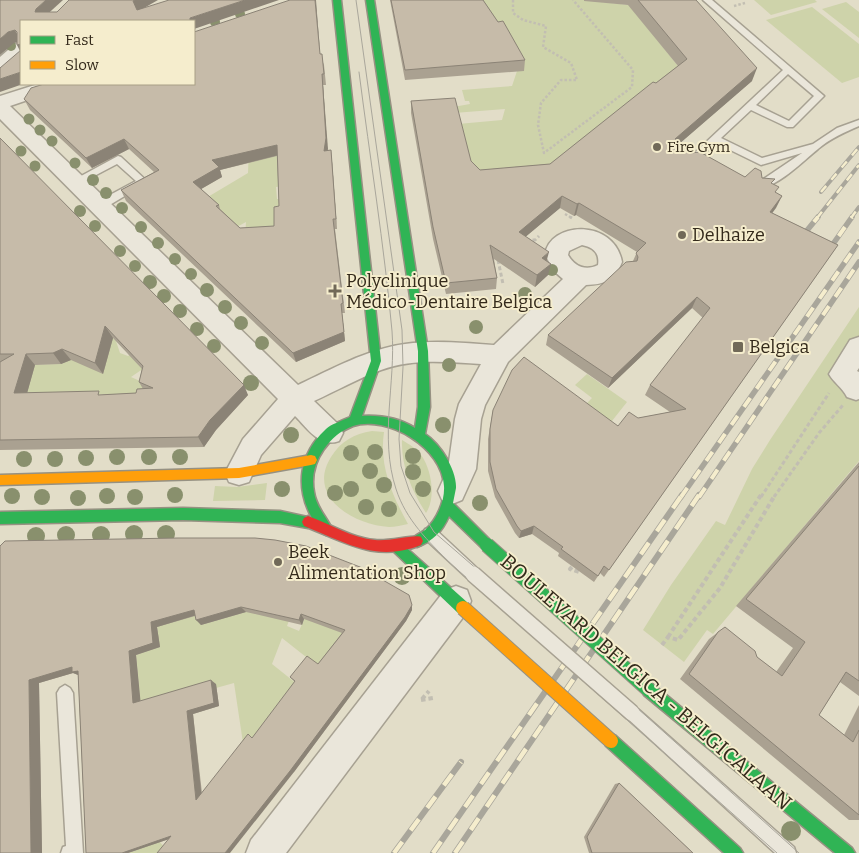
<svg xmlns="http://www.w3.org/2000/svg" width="859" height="853" viewBox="0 0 859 853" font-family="Bitter,serif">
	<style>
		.green { fill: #ced3aa }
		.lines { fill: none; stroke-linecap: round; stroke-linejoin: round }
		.lane-casing { stroke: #a7a192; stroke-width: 3 }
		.street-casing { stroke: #a7a192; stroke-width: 3 }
		.fast-casing { stroke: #969182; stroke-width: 3 }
		.slow-casing { stroke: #969182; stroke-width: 3 }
		.jam-casing { stroke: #969182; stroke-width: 3 }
		.path-far2 { stroke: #c2beb2; stroke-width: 2.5; stroke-dasharray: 2.5 2; stroke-linecap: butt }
		.path-far1 { stroke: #c2beb2; stroke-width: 3; stroke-dasharray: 4 2.5; stroke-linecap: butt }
		.path { stroke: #c2beb2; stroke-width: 4; stroke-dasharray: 4.5 3; stroke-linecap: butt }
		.lane { fill: #eae6da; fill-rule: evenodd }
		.street { fill: #eae6da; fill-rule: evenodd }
		.fast { fill: #30b455; fill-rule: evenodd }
		.slow { fill: #ff9f0a; fill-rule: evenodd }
		.jam { fill: #e5322d; fill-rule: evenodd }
		.tram { stroke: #a9a69b; stroke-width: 1 }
		.rail-far2-casing { stroke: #a9a69b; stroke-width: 4 }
		.rail-far1-casing { stroke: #a9a69b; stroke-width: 5.5 }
		.rail-casing { stroke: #a9a69b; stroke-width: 6 }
		.rail-far2 { stroke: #f5edcd; stroke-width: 2.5; stroke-dasharray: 8; stroke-linecap: butt }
		.rail-far1 { stroke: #f5edcd; stroke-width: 4; stroke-dasharray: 11; stroke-linecap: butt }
		.rail { stroke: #f5edcd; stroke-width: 4.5; stroke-dasharray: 14; stroke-linecap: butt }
		.lane-bridge-casing { stroke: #a7a192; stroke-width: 18; stroke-linecap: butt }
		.fast-bridge-casing { stroke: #969182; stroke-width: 16; stroke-linecap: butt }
		.slow-bridge-casing { stroke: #969182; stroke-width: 16; stroke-linecap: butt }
		.lane-bridge { stroke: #eae6da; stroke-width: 15 }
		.fast-bridge { stroke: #30b455; stroke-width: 14 }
		.slow-bridge { stroke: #ff9f0a; stroke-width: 14 }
		.tree { fill: #89906d }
		.wall { fill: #aaa191; fill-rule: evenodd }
		.shaded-wall { fill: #8b8376 }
		.building { fill: #c6bba9; stroke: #8b8376; fill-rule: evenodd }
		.poi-dot { fill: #716958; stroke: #f5edcd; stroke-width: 2 }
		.labels { text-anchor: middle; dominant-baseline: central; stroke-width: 4; stroke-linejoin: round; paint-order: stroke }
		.far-poi-label { font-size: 15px; fill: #342a1b; stroke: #f5edcd; text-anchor: start }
		.poi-label { font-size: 18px; fill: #342a1b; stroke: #f5edcd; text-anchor: start }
		.near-street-label { font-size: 21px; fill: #342a1b; stroke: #f5edcd }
	</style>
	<rect width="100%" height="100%" fill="#e2ddc8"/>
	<!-- green -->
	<g class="green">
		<path d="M482,0H584L629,5L682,71L549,175L479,185L458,124L502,120L505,109L454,113L453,107L470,104L469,101H465L462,90L512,86L520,62Z"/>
		<path d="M754,0H815L817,2L771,15Z"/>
		<path d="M846,2L859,12V38L822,9Z"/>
		<path d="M812,7L859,44V77L842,83L766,20Z"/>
		<path d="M274,131L285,186L276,187L277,199H291L276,236L245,238L246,222L233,229L186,210L248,173L249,147Z"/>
		<path d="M859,307V461L713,634L707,630L684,662L643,630L671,585L716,521L725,525L752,469L770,440Z"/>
		<path d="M106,331L116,341L120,353L128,356L135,352L147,366L131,377L169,394L121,395L26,393L13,365L61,364L80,355Z"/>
		<path d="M587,374L627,402L604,431L580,410L592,398L575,385Z"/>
		<path d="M372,431L384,432C379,466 392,495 408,524C402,525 395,527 389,527C354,525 306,497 331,457C341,441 354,434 372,431Z"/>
		<path d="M402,440C410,445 416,448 421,455C432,470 436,498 426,513C412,491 401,467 402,440Z"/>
		<path d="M267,483L265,500L213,501L215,486L237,487Z"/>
		<path d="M309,608L352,634L320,668L282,638L272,664L302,688L265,729L243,743L234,683L216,688V684L169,698L181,815L160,842L169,853H128L153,844L136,655L159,647L156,614L200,615L201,625L252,610H293L287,626L299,631Z"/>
	</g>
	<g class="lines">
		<defs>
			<g id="lane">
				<path d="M703,0H712L824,96L793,127H787L751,110L721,138L762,158L813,144L837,128L859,120V126C845,132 829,139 818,149C801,163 782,183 760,189L756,188V184L802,153L761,165L716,143L693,164H687V160L783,70ZM788,74L814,96L789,121L756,105Z"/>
				<path d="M118,156L121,157L148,182L103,209H95V203L136,181L117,164L79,184L75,185L70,182Z"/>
				<path d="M430,528L435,529L478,569L480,574L478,579L473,581L468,579L425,539L423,534L425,529Z"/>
				<path d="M65,685L70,688L73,693L83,853H61L63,847L66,846L57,693L60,688Z"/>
				<path d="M632,705L637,708L794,847L796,853H775L627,718L624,713L627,708Z"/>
			</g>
			<g id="street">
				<path d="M21,43V57L7,71L0,73V57L15,44Z"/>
				<path d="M38,84H65L63,88L10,106L298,385C332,369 368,349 405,344C435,340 464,343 494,345L563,279L555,272L545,255C549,221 614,218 622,262C614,281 606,284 586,285L508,362L485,405L481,419L476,469L462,500L452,504L442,500L438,491L448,469L455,419L459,404L481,364C448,362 413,358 381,370C359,378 336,391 314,401L339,425L343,433L339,441C320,448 308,429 295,416L261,455L249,482L239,485L229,482L225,473L243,439L278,399L0,119V96ZM582,245C593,247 600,253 598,265C586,271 575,267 568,255L569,251Z"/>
				<path d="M859,337V368L857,371L859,372V399L856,400L847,397C842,387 834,383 829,374L850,340Z"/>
				<path d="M456,586L467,590L471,601L467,612L286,853H246L251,840L445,590Z"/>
			</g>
			<g id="fast">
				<path d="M333,0H341L381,361L362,416C380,415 399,418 415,428L418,407V351L366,0H374L428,351L430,407L425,434C440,444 457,470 456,488C455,493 454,498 453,503L491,541L493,545L491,549L487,551L483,549L449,516C442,532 433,541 417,547L413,545L411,541C414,535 420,534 425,530C437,520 445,501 444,486C443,448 388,415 353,426C340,431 332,438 324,449C315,462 311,476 314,492C316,507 326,516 332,529L330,533L326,535L322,533L314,521L312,526L308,528L280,523L183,520L0,524V512L183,508L280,511L312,518C295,487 299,454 326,429C331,424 342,421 350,417L371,361Z"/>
				<path d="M397,541L401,543L468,603L469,608L468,613L463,614L458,613L393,551L391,547L393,543Z"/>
				<path d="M649,683L654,685L852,848L855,853H835L644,695L642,690L644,685Z"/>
				<path d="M611,734L616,736L740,848L743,853H724L606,746L604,741L606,736Z"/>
			</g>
			<path id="slow" d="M311,455L315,456L317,460L315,464L311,465L239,478L0,485V475L239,468Z"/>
			<path id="jam" d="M308,516C330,524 352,538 375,540C388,542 415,534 421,537L423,541L421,545C376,563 345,542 304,526L302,522L304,518Z"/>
		</defs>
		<!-- lane casing -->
		<use href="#lane" class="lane-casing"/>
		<!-- street casing -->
		<use href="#street" class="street-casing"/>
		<!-- fast casing -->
		<use href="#fast" class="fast-casing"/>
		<!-- slow casing -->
		<use href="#slow" class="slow-casing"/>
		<!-- jam casing -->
		<use href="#jam" class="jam-casing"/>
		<!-- path-far2 -->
		<g class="path-far2">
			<path d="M513,0V13L523,20L546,26L543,47L571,63L577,80H561L541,103L538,125L544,153L632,87L633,70L573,0"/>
			<path d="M734,6L745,3"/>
			<path d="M565,214L572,218"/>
		</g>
		<!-- path-far1 -->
		<g class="path-far1">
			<path d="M570,217L572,218"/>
			<path d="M526,240H535L539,236"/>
			<path d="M498,260L503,284"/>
			<path d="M440,307L460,306"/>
			<path d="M761,497L829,393"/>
			<path d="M774,497L819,433L843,405"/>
		</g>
		<!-- path -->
		<g class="path">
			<path d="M572,567L570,569L579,572"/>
			<path d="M668,637L761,495"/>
			<path d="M662,645L668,637L678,640L720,588L775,495"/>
			<path d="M422,699L429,691"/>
			<path d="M421,700L433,698"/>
		</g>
		<!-- lane -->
		<use href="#lane" class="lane"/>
		<!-- street -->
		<use href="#street" class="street"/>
		<!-- fast -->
		<use href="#fast" class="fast"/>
		<!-- slow -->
		<use href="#slow" class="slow"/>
		<!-- jam -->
		<use href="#jam" class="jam"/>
		<!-- tram -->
		<g class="tram">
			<path d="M356,0L402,330L403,367L399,439L401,466L410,493L434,532L636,707L799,853"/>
			<path d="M359,72C370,158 384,244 392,331C396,383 379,437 396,489C406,520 428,541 451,564L777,853"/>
		</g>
		<defs>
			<g id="rail-far2">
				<path d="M821,192L859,147"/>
				<path d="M817,218L859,165"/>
				<path d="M851,218L859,207"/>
			</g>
			<g id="rail-far1">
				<path d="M800,239L818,217"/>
				<path d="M826,254L852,217"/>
				<path d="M681,497L859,242"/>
				<path d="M699,497L859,262"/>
			</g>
			<g id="rail">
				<path d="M394,853L461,762"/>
				<path d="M433,853L682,495"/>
				<path d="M455,853L699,495"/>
			</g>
		</defs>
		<!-- rail-far2 casing -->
		<use href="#rail-far2" class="rail-far2-casing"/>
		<!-- rail-far1 casing -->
		<use href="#rail-far1" class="rail-far1-casing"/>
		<!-- rail casing -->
		<use href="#rail" class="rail-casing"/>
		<!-- rail-far2 -->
		<use href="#rail-far2" class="rail-far2"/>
		<!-- rail-far1 -->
		<use href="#rail-far1" class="rail-far1"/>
		<!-- rail -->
		<use href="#rail" class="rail"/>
		<defs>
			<path id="lane-bridge" d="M473,574L632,713"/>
			<path id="fast-bridge" d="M487,545L649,690"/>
			<path id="slow-bridge" d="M463,608L611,741"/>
		</defs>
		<!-- lane-bridge casing -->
		<use href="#lane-bridge" class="lane-bridge-casing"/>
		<!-- fast-bridge casing -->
		<use href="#fast-bridge" class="fast-bridge-casing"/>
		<!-- slow-bridge casing -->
		<use href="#slow-bridge" class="slow-bridge-casing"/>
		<!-- lane-bridge -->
		<use href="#lane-bridge" class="lane-bridge"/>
		<!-- fast-bridge -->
		<use href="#fast-bridge" class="fast-bridge"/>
		<!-- slow-bridge -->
		<use href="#slow-bridge" class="slow-bridge"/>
	</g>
	<!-- trees -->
	<g class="tree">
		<circle cx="240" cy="14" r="5"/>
		<circle cx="215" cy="22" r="5"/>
		<circle cx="11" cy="46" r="5"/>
		<circle cx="29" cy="119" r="5.5"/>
		<circle cx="40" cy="130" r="5.5"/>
		<circle cx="52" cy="141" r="5.5"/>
		<circle cx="21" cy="151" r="5.5"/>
		<circle cx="75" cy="163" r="5.5"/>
		<circle cx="35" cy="166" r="5.5"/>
		<circle cx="93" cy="180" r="6"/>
		<circle cx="106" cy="193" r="6"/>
		<circle cx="122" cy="208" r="6"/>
		<circle cx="80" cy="211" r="6"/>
		<circle cx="95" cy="226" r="6"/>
		<circle cx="141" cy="227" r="6"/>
		<circle cx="158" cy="243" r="6"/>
		<circle cx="120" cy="251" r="6"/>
		<circle cx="175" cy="259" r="6"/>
		<circle cx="135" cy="266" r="6"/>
		<circle cx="552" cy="270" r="6"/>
		<circle cx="191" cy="274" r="6"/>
		<circle cx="150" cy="282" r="7"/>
		<circle cx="207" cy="290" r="7"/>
		<circle cx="525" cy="294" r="7"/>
		<circle cx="164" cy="296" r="7"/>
		<circle cx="225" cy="307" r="7"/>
		<circle cx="180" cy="311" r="7"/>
		<circle cx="241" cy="323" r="7"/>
		<circle cx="476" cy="327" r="7"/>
		<circle cx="197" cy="329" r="7"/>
		<circle cx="262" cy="343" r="7"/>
		<circle cx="214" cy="346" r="7"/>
		<circle cx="449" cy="365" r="7"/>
		<circle cx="251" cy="383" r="8"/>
		<circle cx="443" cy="425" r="8"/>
		<circle cx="291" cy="435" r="8"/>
		<circle cx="375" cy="452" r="8"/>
		<circle cx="351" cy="453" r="8"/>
		<circle cx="413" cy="456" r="8"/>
		<circle cx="117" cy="457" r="8"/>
		<circle cx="149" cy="457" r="8"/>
		<circle cx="180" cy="457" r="8"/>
		<circle cx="86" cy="458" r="8"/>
		<circle cx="24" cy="459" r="8"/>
		<circle cx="55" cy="459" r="8"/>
		<circle cx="370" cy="471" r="8"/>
		<circle cx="413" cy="472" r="8"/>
		<circle cx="384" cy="485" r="8"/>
		<circle cx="282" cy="489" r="8"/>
		<circle cx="351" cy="489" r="8"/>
		<circle cx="423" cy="489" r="8"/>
		<circle cx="335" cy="493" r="8"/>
		<circle cx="175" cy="495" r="8"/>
		<circle cx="12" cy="496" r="8"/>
		<circle cx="107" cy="496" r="8"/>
		<circle cx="42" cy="497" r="8"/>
		<circle cx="135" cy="497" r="8"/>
		<circle cx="78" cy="498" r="8"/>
		<circle cx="480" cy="503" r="8"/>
		<circle cx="366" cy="507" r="8"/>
		<circle cx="389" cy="509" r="8"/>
		<circle cx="134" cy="534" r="9"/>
		<circle cx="166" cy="534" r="9"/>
		<circle cx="66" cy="535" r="9"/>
		<circle cx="101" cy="535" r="9"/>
		<circle cx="36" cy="536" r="9"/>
		<circle cx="402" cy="576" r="9"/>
		<circle cx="791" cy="831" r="10"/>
	</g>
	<!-- wall -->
	<g class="wall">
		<path d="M390,0H483L498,22L525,60L524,71L405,80Z"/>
		<path d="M584,0H696L752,81L681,142L690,153L745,177L762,178L772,184L776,193L782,196L772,213L838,245L604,577L600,573L594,582L558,556L559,553L532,534L519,538L515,533L495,497L488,471V439L493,410L618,426L638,418L670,412L645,395L650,385L703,318L692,308L608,388L546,345L548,335L633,261L637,252L576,215L574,216L560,208L525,237L547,261L548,275L535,287L494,259L497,278L496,289L446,294L433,239L411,113V101L480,170L550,164L656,83L678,66L628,5L584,1Z"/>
		<path d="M320,54L324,65L326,85H323L327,150H331L332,161L337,229H335L345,313H342L345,341L296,362L126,201L121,190L154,172L129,149L92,168L30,110L24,99ZM277,156L279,206L274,226L240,228L220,209L219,205L201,189L222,177L220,170Z"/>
		<path d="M0,138L248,395L216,430L204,447L0,450ZM113,338L142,369L139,382L143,389L136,393L102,395L27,393L35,365L61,364L71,360L103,374Z"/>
		<path d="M859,462V696L840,682L819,715L844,735L859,705V820H849L680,679L709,639L725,627L757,657L776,672L793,648L736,606Z"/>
		<path d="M0,546L412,610L406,621L294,772L169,839L128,853H86L78,675L73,673L39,683L42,853H0ZM246,612L302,625L304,619L342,633L318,664L290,677L295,682L253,737L202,793L193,714L219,706L216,684L140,701L136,655L160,647L157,627L195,616L201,625Z"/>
		<path d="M619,783L693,853H589L584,837L615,784Z"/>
	</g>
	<!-- shaded-wall -->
	<g class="shaded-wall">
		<path d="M46,0H63L41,20L35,12L36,9Z"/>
		<path d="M135,0H158L137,12L133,1Z"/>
		<path d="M245,0H279L194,29V21H190V18Z"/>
		<path d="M315,0H316L321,65L320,54Z"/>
		<path d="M15,30L21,41L14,43L0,55V39L8,32Z"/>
		<path d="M21,44V53L17,45Z"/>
		<path d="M757,68L752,81L671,151L675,139Z"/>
		<path d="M21,72V84H23L0,92V79Z"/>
		<path d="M322,74L323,85L328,149L326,161L324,151Z"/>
		<path d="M124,139L129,149L92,168L86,158Z"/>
		<path d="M277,145L279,155L220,170L222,177L196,192L193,182L212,160Z"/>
		<path d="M331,150L332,161L337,229L336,219Z"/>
		<path d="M562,196L560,208L517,244L519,232Z"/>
		<path d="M782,196L776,208L764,224L770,212Z"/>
		<path d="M579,203L576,215L574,216L577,204Z"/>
		<path d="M549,252L546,263L542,258Z"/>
		<path d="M551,264L548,275L535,287L537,275Z"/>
		<path d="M697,297L692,308L608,388L612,378Z"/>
		<path d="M341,304L345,341L296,362L293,353Z"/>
		<path d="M105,326L113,338L103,374L95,363Z"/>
		<path d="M62,349L71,360L61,364L53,353Z"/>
		<path d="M26,354L35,365L24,404L14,393Z"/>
		<path d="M244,385L248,395L216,430L204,447L198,437L210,420Z"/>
		<path d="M534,526L532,534L519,538L521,531Z"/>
		<path d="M412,605V610L406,621L294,772L230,853H225Z"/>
		<path d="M241,607L246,612L201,625L196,620Z"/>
		<path d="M194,610L200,614L157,627L160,647L136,655L141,706L133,703L129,651L151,622Z"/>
		<path d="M301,614L304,619L302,625L299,620Z"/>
		<path d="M72,667L80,671L81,676L73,673L39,683L42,853H31L29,680Z"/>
		<path d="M211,680L216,684L219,706L193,714L202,800H196L187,711Z"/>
		<path d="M171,836H178L128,853H122Z"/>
	</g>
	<!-- building -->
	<g class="building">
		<path d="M0,0H46L36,9L35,12H57L69,0H135L133,1L137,10L169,0H245L190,18V21H21V44L17,45V32L15,30L8,32L0,39Z"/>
		<path d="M290,0H315L320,54H322L324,74H322L326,138L324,151L331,150L336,219H333L343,303L341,304L344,332L293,353L121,190L159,170L124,139L86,158L24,99L31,88L44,84H194V32ZM277,145L279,206L274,207V226L240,228L216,206L219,205L193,182L219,167L212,160Z"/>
		<path d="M391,0H483L498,22L503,21L525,60L405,70Z"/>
		<path d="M638,0H696L757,68L675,139L690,147V153L700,152L745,177L755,168L761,171L762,178L775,179L771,183L779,187L775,192L782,196L770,212L838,245L609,570L604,566L598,576L561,549L563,547L534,526L521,531L517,526L496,489L490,462V429L493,410L512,370L524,357L618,426L629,412L638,418L686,409L650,385L710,308L697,297L612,378L548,335L626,262L637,261L638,257L636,253L646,243L579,203L577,204L562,196L519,232L549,252L542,258L551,264L537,275L490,245L497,278L446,283L433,227L411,101L455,98L471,161L480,170L550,164L653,82L656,83L687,59Z"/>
		<path d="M21,50V72L0,79V68Z"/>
		<path d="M0,138L244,385L210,420L198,437L0,440V362L14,354H0ZM105,326L143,366L139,382L153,388L137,389L136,393L98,395L99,391L14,393L26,354L53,353L62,349L95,363Z"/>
		<path d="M859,466V681L846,672L819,715L853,742L859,730V815L689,674L718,632L725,627L755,651L757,657L782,676L805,642L746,599Z"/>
		<path d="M178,538H255L275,540L306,546L360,567L409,595L412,605L405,617L290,771L225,853H157L171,836L122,853H86L78,671L72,672V667L29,680L31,853H0V546L5,541ZM241,607L299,620L301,614L345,630L318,664L307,656L290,677L295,681L252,738L248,734L196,800L187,711L214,703L211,680L133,703L129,651L153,643L151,622L194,610L196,620Z"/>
		<path d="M619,783L693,853H592L587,837Z"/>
	</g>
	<!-- markers -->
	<g class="poi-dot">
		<circle cx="657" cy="147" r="5"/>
		<circle cx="682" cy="235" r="5"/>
		<path d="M332.5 283.5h5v5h5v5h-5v5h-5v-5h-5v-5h5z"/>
		<rect x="732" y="341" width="12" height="12" rx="2.5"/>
		<circle cx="278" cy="562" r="5"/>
	</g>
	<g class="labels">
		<!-- far-poi labels -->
		<g class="far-poi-label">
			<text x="667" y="147">Fire Gym</text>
		</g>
		<!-- poi labels -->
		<g class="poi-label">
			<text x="692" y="235">Delhaize</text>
			<text x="346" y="281">Polyclinique<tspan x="346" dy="21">Médico-Dentaire Belgica</tspan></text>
			<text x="749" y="347">Belgica</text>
			<text x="288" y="552">Beek<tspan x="288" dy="21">Alimentation Shop</tspan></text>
		</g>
		<!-- near-street labels -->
		<g class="near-street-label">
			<text transform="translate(646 682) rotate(41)">BOULEVARD BELGICA - BELGICALAAN</text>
		</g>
	</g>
	<!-- legend -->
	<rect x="20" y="20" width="175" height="65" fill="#f5edcd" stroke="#a89f86"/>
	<rect x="30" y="36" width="25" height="8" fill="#30b455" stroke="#a89f86"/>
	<text x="65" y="45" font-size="15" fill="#342a1b">Fast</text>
	<rect x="30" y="61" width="25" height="8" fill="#ff9f0a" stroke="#a89f86"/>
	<text x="65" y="70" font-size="15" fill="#342a1b">Slow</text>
</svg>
